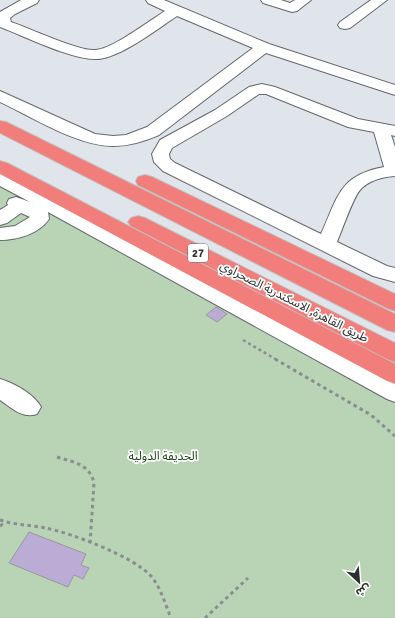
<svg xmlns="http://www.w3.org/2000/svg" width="395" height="618" viewBox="0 0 395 618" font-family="Signika,'Noto Sans Arabic',sans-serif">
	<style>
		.green { fill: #b9d3b5 }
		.building { fill: #bbacd6; stroke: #99989d }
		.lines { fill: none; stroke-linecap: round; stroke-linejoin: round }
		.minor-casing { stroke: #63686c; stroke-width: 2 }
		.highway-casing { stroke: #c0c1c1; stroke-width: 2 }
		.path-far1 { stroke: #898e91; stroke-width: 2.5; stroke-dasharray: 3 3; stroke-linecap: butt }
		.path { stroke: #898e91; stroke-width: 3; stroke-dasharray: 3.5 3.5; stroke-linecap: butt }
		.minor { fill: #fff; fill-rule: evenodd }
		.highway { fill: #f27e7b; fill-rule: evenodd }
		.labels { text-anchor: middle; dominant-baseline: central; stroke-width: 3.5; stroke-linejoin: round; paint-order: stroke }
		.shield { fill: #fff; stroke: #6b6d6e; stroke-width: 1 }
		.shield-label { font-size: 11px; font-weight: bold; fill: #2c2f30 }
		.street-label { font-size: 12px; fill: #2c2f30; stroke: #fff }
		.park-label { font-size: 12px; fill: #1a4615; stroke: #fff }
	</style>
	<rect width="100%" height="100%" fill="#dfe5ea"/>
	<!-- green -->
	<path class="green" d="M0,184L395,400V618H0Z"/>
	<!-- building -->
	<g class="building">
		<path d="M216,307L227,314L217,322L206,315Z"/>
		<path d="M29,532L86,554L81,565L89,568L83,579L74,575L68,587L9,563Z"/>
	</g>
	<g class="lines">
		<defs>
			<g id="minor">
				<path d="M21,0H39L37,3L15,14L10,18L11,22C29,28 80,52 96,50C114,48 149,21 165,11L148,3L146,0H164L269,44L395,85V95L266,53L159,135C145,141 130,146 114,146C79,147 32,117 0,102V91L95,134L113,136L126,135L147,127L253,48L177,16C157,29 119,59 96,59C72,60 24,36 0,27V12Z"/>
				<path d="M261,0H281L290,3L295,0H311L297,11L292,12L263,3Z"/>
				<path d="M371,0H387L350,28L345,29L340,28L338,25L340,22Z"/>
				<path d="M262,84L275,87L358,119L395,126V136L391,135L395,147V176C382,177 369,180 360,190C353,198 342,230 337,242L387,266L395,268V282L373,276L163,171L154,162L152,154L160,140L215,110L249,87ZM259,94H266L348,127L374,132L384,167C339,175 338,197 321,234L175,163L170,159L169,154L172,148L227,116Z"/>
				<path d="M0,174L6,175L395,382V402L387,399L48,212L49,219C39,234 17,240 0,240V228L15,226L30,217L21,213L7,223L0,225V210L8,205L7,203L9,199L16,197L30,202L0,186Z"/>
				<path d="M0,379C14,383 34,394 41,407L37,414C22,419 12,408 0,400Z"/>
			</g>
			<g id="highway">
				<path d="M0,121L6,122L395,314V332L387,330L0,133Z"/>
				<path d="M0,161L7,163L395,364V384L387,381L0,174Z"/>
				<path d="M145,175L152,177L395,294V311L387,308L138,185L136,181L138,177Z"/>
				<path d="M138,216L145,218L395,343V362L387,359L131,226L128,222L131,218Z"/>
			</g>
		</defs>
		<!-- minor casing -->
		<use href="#minor" class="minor-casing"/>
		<!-- highway casing -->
		<use href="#highway" class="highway-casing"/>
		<!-- path-far1 -->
		<path class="path-far1" d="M243,340L277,360"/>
		<!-- path -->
		<g class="path">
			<path d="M275,359L371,415L395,436"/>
			<path d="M57,457C73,462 90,464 94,483L90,543"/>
			<path d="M0,520C15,525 30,525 45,528C72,533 134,557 151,576C161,588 165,604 171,618"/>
			<path d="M0,526L5,522"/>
			<path d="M205,618L248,578"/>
		</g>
		<!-- minor -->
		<use href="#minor" class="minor"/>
		<!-- highway -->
		<use href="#highway" class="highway"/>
	</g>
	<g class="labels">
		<!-- shield labels -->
		<rect class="shield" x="188" y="244" width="20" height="18" rx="3"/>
		<g class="shield-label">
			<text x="198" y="253">27</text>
		</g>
		<!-- street labels -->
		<g class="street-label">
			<text transform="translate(294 302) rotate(27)">طريق القاهرة, الاسكندرية الصحراوي</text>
		</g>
		<!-- park labels -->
		<g class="park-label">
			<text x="163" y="456">الحديقة الدولية</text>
		</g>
	</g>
	<!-- north arrow -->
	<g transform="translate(359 582) rotate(154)" stroke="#ffffff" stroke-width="3" paint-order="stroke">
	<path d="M0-3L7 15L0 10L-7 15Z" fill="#2c2f30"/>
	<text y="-6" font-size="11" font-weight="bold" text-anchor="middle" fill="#2c2f30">ش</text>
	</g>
</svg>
